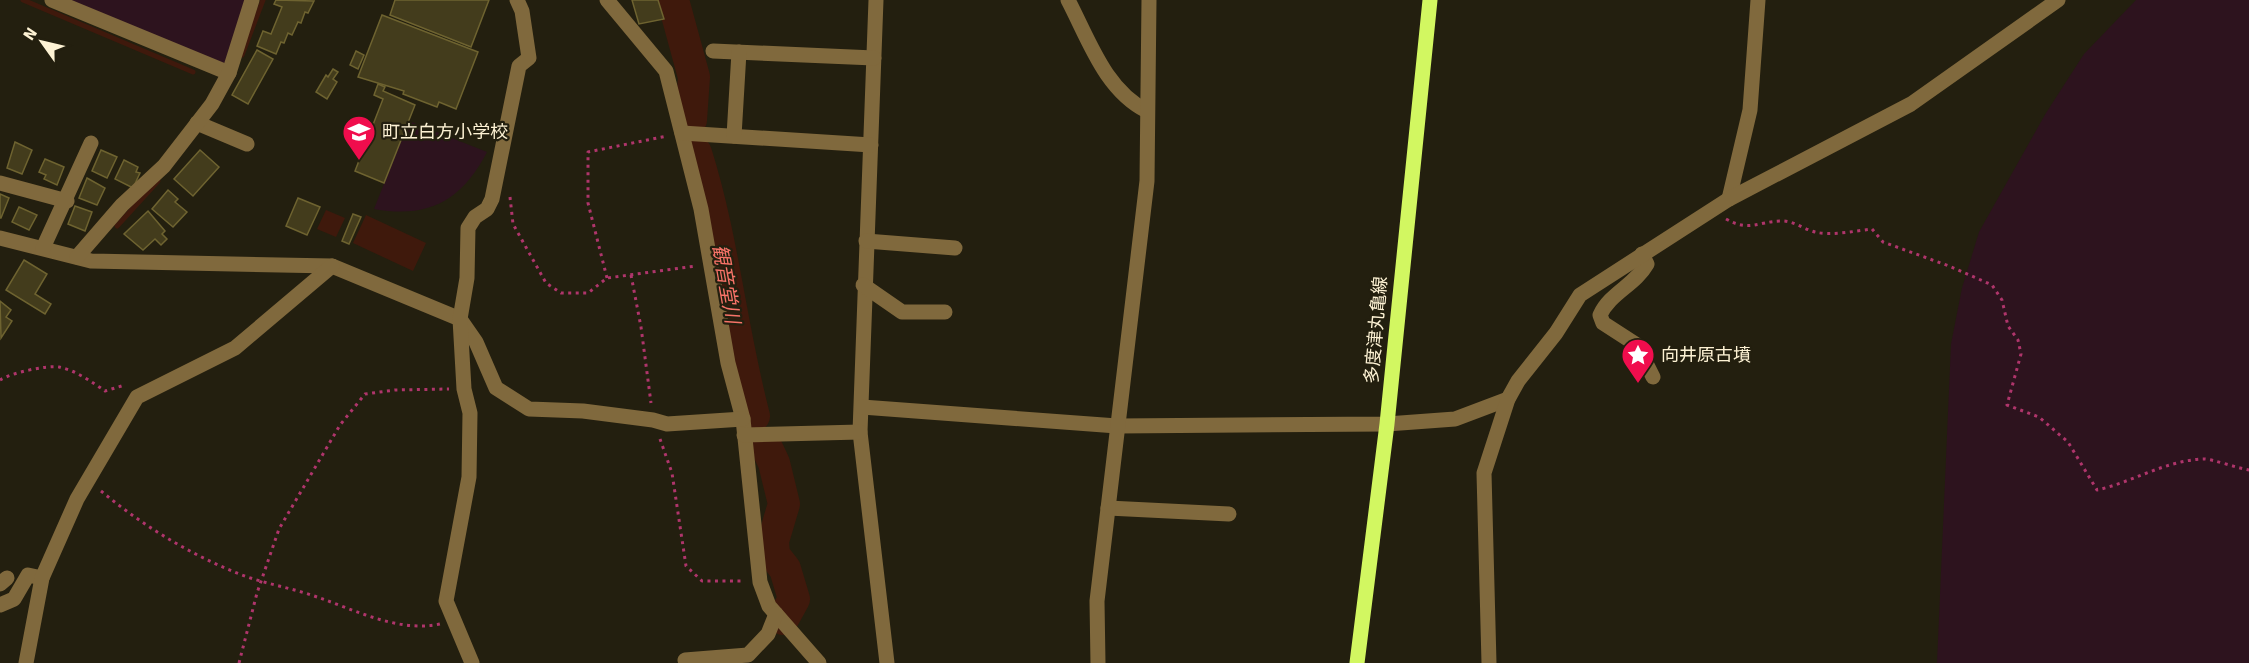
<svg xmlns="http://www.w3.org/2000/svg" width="2249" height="663" viewBox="0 0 2249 663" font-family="Signika,'Noto Sans JP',sans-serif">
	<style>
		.green { fill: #2d131e }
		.water { fill: #3f190c }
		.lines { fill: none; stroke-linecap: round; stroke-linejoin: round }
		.stream { stroke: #3f190c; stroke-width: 5 }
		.river { stroke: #3f190c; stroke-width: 32 }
		.building { fill: #433c1c; stroke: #6e6330; stroke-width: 1.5 }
		.path { stroke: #af356b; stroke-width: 3; stroke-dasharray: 3 4.5; stroke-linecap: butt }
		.minor { stroke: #80693d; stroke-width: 15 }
		.major { stroke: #d2f761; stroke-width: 15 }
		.labels { text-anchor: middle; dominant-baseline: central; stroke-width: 4.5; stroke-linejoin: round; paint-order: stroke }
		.poi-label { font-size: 18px; fill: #fdf2d4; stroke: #231f0f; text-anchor: start }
		.street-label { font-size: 18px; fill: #fdf2d4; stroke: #231f0f }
		.water-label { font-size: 20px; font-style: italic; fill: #f77368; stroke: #231f0f }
	</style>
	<rect width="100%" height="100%" fill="#231f0f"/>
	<!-- green -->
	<g class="green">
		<path d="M66,0H245L224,65Z"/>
		<path d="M2136,0H2249V663H1937L1951,344L1962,288L1979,232L2046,113L2084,54Z"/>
		<path d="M409,121L487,152C462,200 429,219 374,209Z"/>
	</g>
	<!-- water -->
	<g class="water">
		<path d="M326,210L345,218L336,237L317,229Z"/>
		<path d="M366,215L426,243L413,271L353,243Z"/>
	</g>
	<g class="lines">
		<!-- stream -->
		<g class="stream">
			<path d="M23,0L193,72"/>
			<path d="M242,55L263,0"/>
			<path d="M117,226L158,181"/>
		</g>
		<!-- river -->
		<g class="river">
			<path d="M673,0L694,77L691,120"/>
			<path d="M696,153C723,238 731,329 754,416"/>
			<path d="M765,444L774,463L784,504L773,541L774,555L785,569L794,599L783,619"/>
		</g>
	</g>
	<!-- building -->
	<g class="building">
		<path d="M276,0L314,1L308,13L305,12L301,23L298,22L292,35L288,33L284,43L281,42L276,54L257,46L263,31L271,34L282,7L274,4Z"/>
		<path d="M395,0H489L471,47L390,15Z"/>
		<path d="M632,0H658L664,19L639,24Z"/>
		<path d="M382,15L478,52L456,109L439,102L437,107L403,94L404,91L358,77Z"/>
		<path d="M257,50L273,59L248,104L232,95Z"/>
		<path d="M356,51L364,55L358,69L350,65Z"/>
		<path d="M333,69L338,72L333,79L337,82L327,99L316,92L326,75L328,77Z"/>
		<path d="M378,84L385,87L383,91L415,105L384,183L355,171L383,99L374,95Z"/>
		<path d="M15,142L32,150L22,174L7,168Z"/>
		<path d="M101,150L117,157L107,178L92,171Z"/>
		<path d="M200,150L219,167L193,196L174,179Z"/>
		<path d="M45,159L64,167L57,185L44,179L46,175L39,172Z"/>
		<path d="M124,160L138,167L136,172L140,173L133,188L115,179Z"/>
		<path d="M87,178L105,188L97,205L79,198Z"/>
		<path d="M168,190L178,199L175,202L187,212L173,227L152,209Z"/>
		<path d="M0,194L9,198L1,218H0Z"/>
		<path d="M298,198L320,207L307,235L286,226Z"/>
		<path d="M75,206L92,212L85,231L68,224Z"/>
		<path d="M19,207L37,215L29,230L12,222Z"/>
		<path d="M148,211L165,231L162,234L167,239L161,245L155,239L143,250L124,234Z"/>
		<path d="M353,214L361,217L349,244L342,241Z"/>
		<path d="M24,260L47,274L35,294L51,304L45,314L6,290Z"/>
		<path d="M0,301L11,310L6,317L12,321L1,338Z"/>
	</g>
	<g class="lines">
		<!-- path -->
		<g class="path">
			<path d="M510,197L513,224L546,283L561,293H588L607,278L696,266"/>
			<path d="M1726,219C1749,232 1757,222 1780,221C1793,220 1803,229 1815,232C1831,236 1855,231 1872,229L1883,242L1949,266L1992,285L2002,300L2008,326L2018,340L2021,354L2007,405L2039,417L2068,442L2097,490C2133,482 2166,460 2204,459C2212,459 2237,468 2249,470"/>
			<path d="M631,275L641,327L651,403"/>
			<path d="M607,278L588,203V152L667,136"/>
			<path d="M0,380C11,373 46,365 59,367C75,370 92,382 105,391L125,385"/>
			<path d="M660,439L672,473L686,566L702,581H744"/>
			<path d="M101,491C143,526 191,555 242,575C266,584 292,588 317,597C355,610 399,633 440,624"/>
			<path d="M239,663L257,593L279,529L340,425L365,394L395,390L449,389"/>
		</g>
		<!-- minor -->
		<g class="minor">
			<path d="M52,0L229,73"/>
			<path d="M607,0L666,71L701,209L728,363L743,419L760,582L769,606L819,663"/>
			<path d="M876,0L860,432L887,663"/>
			<path d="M1068,0C1089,40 1105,90 1147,111"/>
			<path d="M713,51L874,58"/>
			<path d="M197,123L247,144"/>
			<path d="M682,133L871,145"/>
			<path d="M734,136L739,52"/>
			<path d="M0,183L67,201"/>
			<path d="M1729,199L1750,110L1758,0"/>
			<path d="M0,238L91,261L332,266L460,319L476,342L496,388L529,409L583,411L653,420L667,424L743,419"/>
			<path d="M866,241L955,248"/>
			<path d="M43,248L91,143"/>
			<path d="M1642,254L1647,264C1635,285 1610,293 1600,315L1603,323L1637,345L1653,377"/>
			<path d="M77,257L122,205L164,166L212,104L229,73L252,0"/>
			<path d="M863,285L902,312H945"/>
			<path d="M862,407L1117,426L1387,424L1455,419L1508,399"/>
			<path d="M744,435L860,432"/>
			<path d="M1108,508L1229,514"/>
			<path d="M0,584L7,578"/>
			<path d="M0,605L14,599L28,575L42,578"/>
			<path d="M26,663L42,578L77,499L137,397L235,348L332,266"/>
			<path d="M472,663L446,601L469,477L470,413L464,389L460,319L467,278L468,228L475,217L487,209L492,199L519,66L529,58L522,11L517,0"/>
			<path d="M686,663L685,660L748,655L768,634L776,614"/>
			<path d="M1098,663L1097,601L1147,181L1149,0"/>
			<path d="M1489,663L1484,473L1508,399L1518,381L1556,333L1580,295L1729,199L1911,104L2058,0"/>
		</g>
		<!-- major -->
		<path class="major" d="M1357,663L1387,424L1430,0"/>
	</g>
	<!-- icons -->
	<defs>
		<symbol id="school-pin" viewBox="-11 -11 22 30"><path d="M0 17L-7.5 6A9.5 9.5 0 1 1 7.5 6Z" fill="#f00d4d" stroke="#231f0f"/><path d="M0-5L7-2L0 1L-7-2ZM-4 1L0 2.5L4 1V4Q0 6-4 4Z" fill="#fff"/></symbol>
		<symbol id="sight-pin" viewBox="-11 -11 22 30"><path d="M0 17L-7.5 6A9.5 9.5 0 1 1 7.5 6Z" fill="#f00d4d" stroke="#231f0f"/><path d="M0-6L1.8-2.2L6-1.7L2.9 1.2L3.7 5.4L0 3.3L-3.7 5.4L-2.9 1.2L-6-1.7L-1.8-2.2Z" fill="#fff"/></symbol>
	</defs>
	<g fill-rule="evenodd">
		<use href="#school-pin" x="340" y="113" width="38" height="52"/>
		<use href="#sight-pin" x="1619" y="336" width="38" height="52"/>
	</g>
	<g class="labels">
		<!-- poi labels -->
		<g class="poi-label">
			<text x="382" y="132">町立白方小学校</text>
			<text x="1661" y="355">向井原古墳</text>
		</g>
		<!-- street labels -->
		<g class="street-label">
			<text transform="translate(1376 330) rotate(-85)">多度津丸亀線</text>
		</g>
		<!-- water labels -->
		<g class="water-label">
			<text transform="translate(726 284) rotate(80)">観音堂川</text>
		</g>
	</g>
	<!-- north arrow -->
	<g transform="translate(42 42) rotate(304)" stroke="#231f0f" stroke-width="4.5" paint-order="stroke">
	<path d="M0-4.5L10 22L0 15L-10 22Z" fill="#fdf2d4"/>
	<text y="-9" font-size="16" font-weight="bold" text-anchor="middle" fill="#fdf2d4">N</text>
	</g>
</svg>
